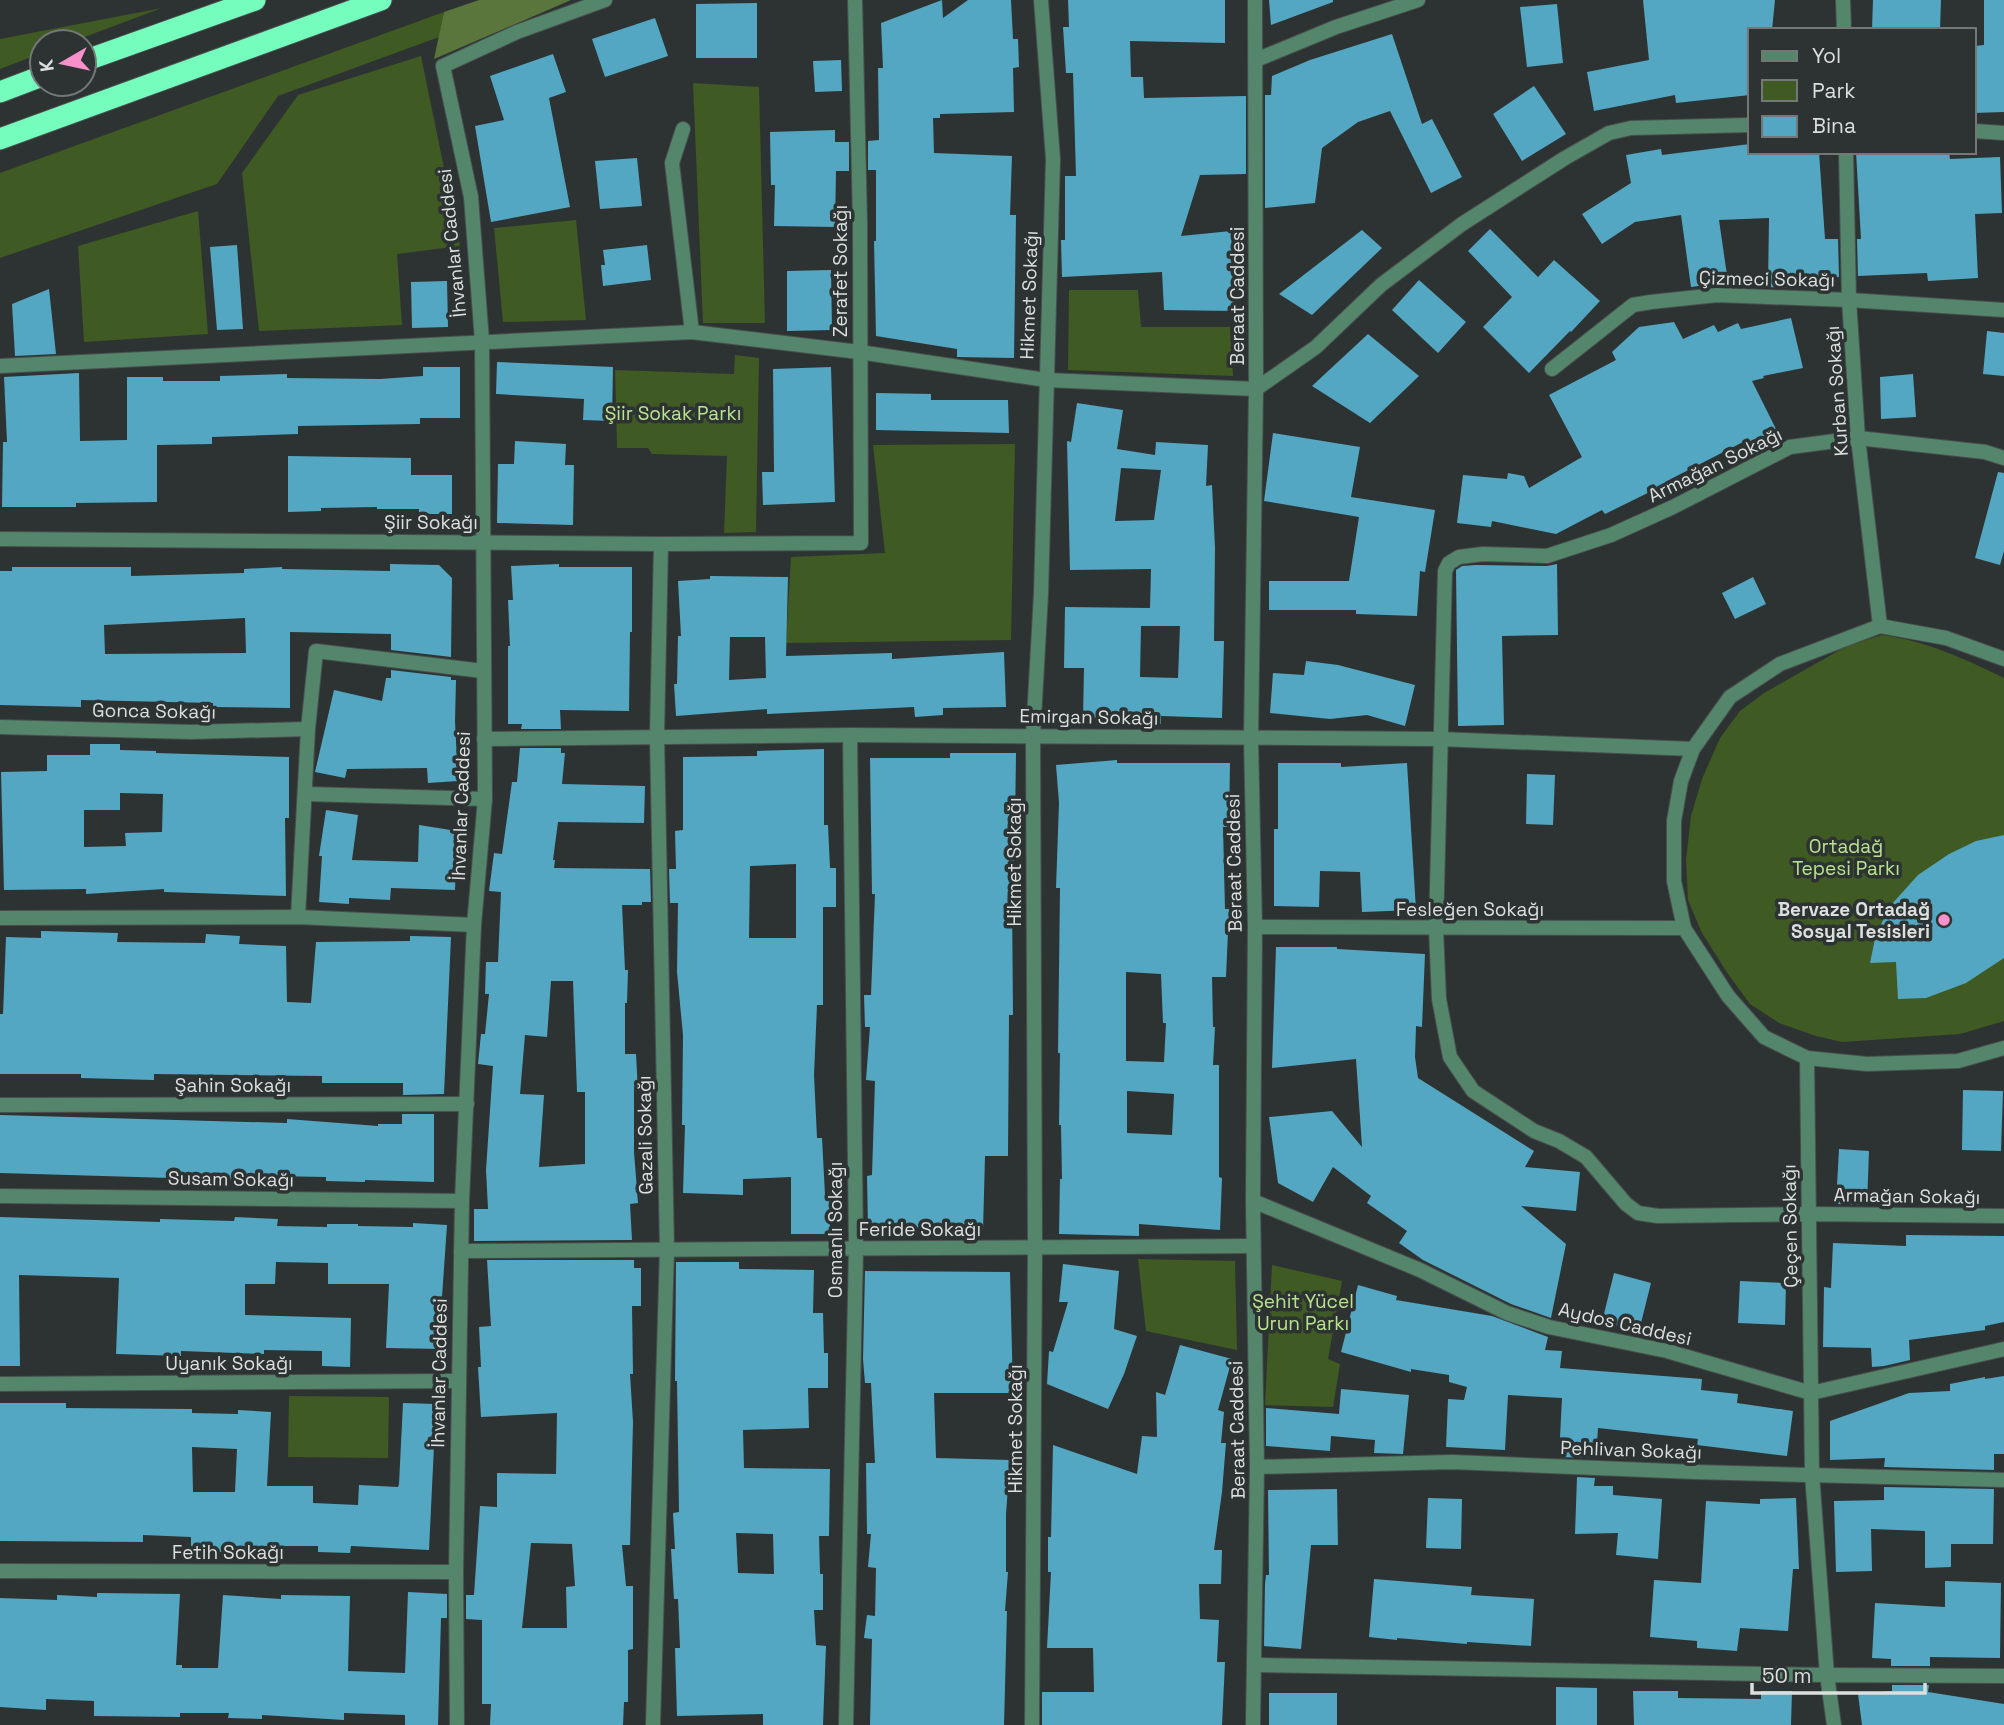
<svg xmlns="http://www.w3.org/2000/svg" width="2004" height="1725" viewBox="0 0 2004 1725" font-family="'Space Grotesk',sans-serif">
	<style>
		.green { fill: #405a23 }
		.forest { fill: #5a763c }
		.building { fill: #54a7c3; fill-rule: evenodd }
		.lines { fill: none; stroke-linecap: round; stroke-linejoin: round }
		.minor-casing { stroke: #494f4e; stroke-width: 16 }
		.motorway-casing { stroke: #494f4e; stroke-width: 23 }
		.minor { stroke: #54866c; stroke-width: 14 }
		.motorway { stroke: #74fdbd; stroke-width: 21 }
		.poi-dot { fill: #f890cb; stroke: #2d3332; stroke-width: 2.5 }
		.labels { text-anchor: middle; dominant-baseline: central; stroke-width: 7; stroke-linejoin: round; paint-order: stroke }
		.street-label { font-size: 19px; fill: #dbdfde; stroke: #2d3332 }
		.park-label { font-size: 19px; fill: #b9e38d; stroke: #2d3332 }
		.poi-label { font-size: 19px; font-weight: bold; fill: #dbdfde; stroke: #2d3332; text-anchor: end }
	</style>
	<rect width="100%" height="100%" fill="#2d3332"/>
	<!-- green -->
	<g class="green">
		<path d="M162,8L71,42H42V53L0,69V39Z"/>
		<path d="M444,12L439,37L278,96L217,184L0,258V173Z"/>
		<path d="M421,56L460,246L397,254L402,325L259,331L242,173L298,95Z"/>
		<path d="M693,83L759,87L765,323H703Z"/>
		<path d="M198,211L208,334L84,342L78,246Z"/>
		<path d="M576,220L586,320L503,322L494,228Z"/>
		<path d="M1069,290H1138L1141,327H1230L1233,376L1068,370Z"/>
		<path d="M735,355L759,358L756,532L724,533L727,456L652,454L648,448H617L615,370L734,374Z"/>
		<path d="M1015,444L1011,640L786,643L791,557L885,553L873,445Z"/>
		<path d="M1882,635C1926,641 1965,659 2004,678V1021L1960,1034L1842,1042L1816,1036L1779,1023L1750,1004L1728,974L1702,933L1688,900L1686,860L1691,816L1702,779L1720,738L1740,711L1764,693L1847,646Z"/>
		<path d="M1138,1259L1235,1261L1237,1350L1146,1331Z"/>
		<path d="M1272,1265L1342,1281L1328,1359L1340,1364L1333,1407L1265,1405Z"/>
		<path d="M289,1396L389,1397L388,1458L288,1457Z"/>
	</g>
	<!-- forest -->
	<path class="forest" d="M479,0H571L434,59L444,12Z"/>
	<!-- building -->
	<g class="building">
		<path d="M942,0L943,18L968,0H1011L1013,39H1018L1019,67L1013,68L1014,112L940,114V118H933L934,153L1012,156L1010,215H1016L1014,358L957,357V349L876,336L874,241H876V170H868V141L879,140L878,68H883L881,23Z"/>
		<path d="M1068,0H1225V43L1130,41L1131,77H1143L1144,98L1246,96V174L1200,175L1181,236L1231,231L1235,311L1164,310L1162,272L1062,277L1061,240H1065V176H1076L1073,73H1066L1063,27H1069Z"/>
		<path d="M1269,0H1333V2L1271,25Z"/>
		<path d="M1643,0H1775L1772,30H1750V95L1676,103L1675,95L1594,111L1587,72L1649,60Z"/>
		<path d="M1873,0H1941L1940,30H1872Z"/>
		<path d="M1984,0H2004V112L1974,113V46L1984,45Z"/>
		<path d="M757,3V58H696V4Z"/>
		<path d="M1557,4L1563,63L1527,67L1520,7Z"/>
		<path d="M655,18L668,56L605,77L592,39Z"/>
		<path d="M1392,34L1422,124L1432,119L1462,177L1431,193L1390,111L1358,122L1322,148L1315,203L1265,208V95H1271L1272,76L1310,60Z"/>
		<path d="M553,54L566,92L549,98L570,207L491,222L475,126L504,120L490,76Z"/>
		<path d="M841,60L842,91L815,92L813,61Z"/>
		<path d="M1534,86L1566,134L1522,161L1493,114Z"/>
		<path d="M835,130V142H849V171H836L835,227L774,226L775,185H771L770,132Z"/>
		<path d="M1750,144V155L1819,152L1825,239H1838L1839,277L1829,278V290L1768,287L1769,218L1719,220L1728,282L1691,287L1681,215L1635,222L1602,244L1582,214L1631,183L1626,155L1661,149L1662,155Z"/>
		<path d="M1856,152H1949L1950,159L2000,157L2002,213L1975,214L1978,278L1928,281L1927,273L1858,276L1857,239H1861Z"/>
		<path d="M637,158L642,206L600,209L595,161Z"/>
		<path d="M1490,229L1538,277L1554,260L1600,301L1571,332L1570,331L1529,373L1483,327L1512,297L1468,251Z"/>
		<path d="M1362,230L1382,248L1312,315L1279,294Z"/>
		<path d="M237,245L243,329L217,330L210,247Z"/>
		<path d="M647,245L651,280L603,286L601,265H605L603,250Z"/>
		<path d="M831,270L832,330L787,331V271Z"/>
		<path d="M1419,280L1466,322L1438,353L1392,310Z"/>
		<path d="M447,281L448,327L412,328L411,282Z"/>
		<path d="M49,289L56,354L15,356L12,304Z"/>
		<path d="M1791,318L1803,368L1763,376L1764,378L1752,381L1778,433L1746,449L1743,442L1665,482L1666,484L1605,514L1602,510L1556,534L1492,521L1491,527L1457,523L1463,475L1507,479L1508,473L1524,476L1529,488L1582,457L1549,395L1616,360L1612,352L1639,327L1674,322L1683,339L1714,325L1718,332L1738,323L1741,329Z"/>
		<path d="M1987,331L2004,333V376L1983,374Z"/>
		<path d="M1368,334L1419,376L1370,423L1312,386Z"/>
		<path d="M497,362L613,367L612,421L583,420L584,399L496,394Z"/>
		<path d="M423,367H460V418H420V424L298,426V434L212,437V444L157,445V502L76,503V507H2L3,442H7L4,377L79,373L80,441L127,440V377H163V381H220V376L287,374V378L380,379L423,376Z"/>
		<path d="M831,367L835,502L763,505L762,472H774L773,369Z"/>
		<path d="M1913,374L1916,417L1881,419L1880,377Z"/>
		<path d="M876,393L931,394V400H1008L1009,433L876,430Z"/>
		<path d="M1077,403L1123,410L1117,449L1155,455L1156,442L1208,445L1206,486L1212,485L1215,548L1214,641H1224L1222,718L1161,716V724L1127,725L1126,719L1083,718L1084,668H1064L1065,607L1150,608L1151,569L1070,570L1067,441L1071,442ZM1121,468L1161,470L1154,520L1115,521ZM1141,626H1180L1178,678L1140,677Z"/>
		<path d="M1273,433L1360,447L1351,497L1435,510L1425,572L1420,571L1417,616L1356,614V610H1269V581H1349L1359,517L1264,501Z"/>
		<path d="M515,441L566,444L565,465H574L573,525L497,523L498,464H514Z"/>
		<path d="M288,456L411,458V475H452V514H419V509H377V507L321,508V511L288,512Z"/>
		<path d="M1998,472L2004,473V551L2000,565L1975,558Z"/>
		<path d="M390,564L439,565L452,578L451,657L391,650V634L290,632V708L213,707V703L81,700V707L0,705V571H12V567H131V576L244,573V569L282,567V569L390,571ZM245,618L246,653L105,654L104,625Z"/>
		<path d="M559,564V567H632V632H630L629,711L560,710L561,729H521L522,724H508V646H510L508,600H513L511,566Z"/>
		<path d="M1557,564L1558,635L1502,636L1504,725L1458,726L1456,570L1462,566L1476,565L1547,566Z"/>
		<path d="M710,576L788,577L786,656L892,653V659L1004,652L1006,707L943,708V715L915,717L914,707L767,714V709L676,716L674,684H677L678,636H681L678,581L710,579ZM730,637H765L766,678L729,680Z"/>
		<path d="M1753,577L1766,604L1735,619L1722,593Z"/>
		<path d="M1306,661L1338,665L1415,685L1405,726L1367,715L1330,719L1270,713L1273,673L1304,675Z"/>
		<path d="M391,670L451,677V680H456L455,721L458,781L428,783L427,768L347,769L345,778L315,772L334,690L382,701L386,678H391Z"/>
		<path d="M90,744H120V750L156,751V753L289,757V818H285L286,896L164,892V889L86,894V889L4,890L1,772L47,771V755H90ZM120,793L163,794L162,832L125,833L126,846L84,847V810H120Z"/>
		<path d="M520,748H561V753H565L562,784L645,786L644,823L558,822L553,860H555L554,868L650,869L651,902H642V905H622L625,970H628L627,1003H625V1054H636L638,1090H634V1152L638,1203L630,1204L632,1240L474,1241V1209H488L486,1170L493,1066L478,1064L481,1034H485L489,994H485L486,962H498L501,892L489,891L494,853L502,854L512,782H517ZM551,981H573L577,1092H585V1164L539,1167L544,1095L520,1094L525,1035L547,1037Z"/>
		<path d="M824,749V825H828L830,868H836V907H823V1005H817L814,1075L817,1138H822L825,1195H830V1234H791V1177L743,1179V1195L683,1193L685,1125H682L683,1035L677,972L678,903H670L669,869H676L675,831L683,830V757L757,756V751ZM796,864V938H749L750,866Z"/>
		<path d="M950,753H1016L1014,898H1012L1013,1015H1009L1008,1156H985L983,1231H950V1227L868,1228L867,1176L872,1175L875,1081L866,1080L870,1027H865L864,995H871L875,894H872L870,758H950Z"/>
		<path d="M1117,760V763H1230L1229,827H1223L1225,909H1229L1226,977H1212L1213,1027H1215L1213,1065H1219V1177L1222,1178L1220,1230L1139,1224V1236L1059,1234L1060,1179H1062L1061,1125H1059L1060,1053H1058L1060,888H1056L1059,803L1056,765ZM1126,972L1161,974L1163,1023H1166L1164,1062L1126,1061ZM1127,1091L1174,1094L1172,1135L1127,1133Z"/>
		<path d="M1278,763H1341V767L1407,763L1416,910L1362,912L1360,872L1320,871L1319,907L1274,906V829H1278Z"/>
		<path d="M1527,774L1555,775L1553,825L1526,824Z"/>
		<path d="M326,810L358,815L352,860L418,862L419,825L457,831L455,890L391,888L390,900L349,898V904L319,902L322,856H319Z"/>
		<path d="M2004,835V958L1966,983L1926,998L1898,999L1896,962L1870,963L1876,934L1891,905L1918,875L1949,854L1976,841Z"/>
		<path d="M41,931L118,933L117,942L205,943L206,934L240,936L239,944L286,946L287,1002L311,1003L316,942L410,941V936L451,937L444,1094L403,1095V1083H322V1076L154,1074V1080L81,1078V1074H0V1014H3L6,937L41,938Z"/>
		<path d="M1276,947H1337V949L1425,954L1422,1027L1416,1026L1415,1057L1418,1078L1534,1151L1525,1167L1580,1172L1576,1211L1521,1206L1566,1244L1551,1318L1511,1304L1423,1260L1399,1243L1407,1231L1367,1203L1371,1196L1333,1167L1313,1202L1278,1183L1269,1117L1332,1111L1362,1147L1356,1059L1272,1068Z"/>
		<path d="M1963,1090L2003,1091L2001,1151L1962,1150Z"/>
		<path d="M402,1114H434V1182L365,1180V1182L326,1181V1177L271,1176V1181L0,1173V1115L287,1123V1119L378,1126V1124H402Z"/>
		<path d="M1839,1149L1869,1151L1867,1205L1836,1204Z"/>
		<path d="M0,1217L160,1222V1219L234,1221L235,1217L278,1219L277,1226L327,1227V1224H358V1226L413,1227V1223L447,1225L442,1297H444L442,1349L386,1348L389,1284H328V1263L276,1262L275,1284H245V1315L351,1318L350,1367L322,1366V1351L264,1350V1354L181,1351V1356L116,1354L119,1278L19,1275L20,1366H0Z"/>
		<path d="M1906,1235L2004,1236V1322L1985,1326V1330L1909,1340L1910,1360L1884,1366L1872,1367L1871,1348L1823,1347L1824,1287L1831,1288L1833,1243L1906,1246Z"/>
		<path d="M487,1260H634V1268H641V1306H632L633,1374H630L633,1422L630,1545H622L626,1586H633V1649L628,1650V1702H624L623,1725H490L491,1704H482V1620L466,1619V1595H474L480,1506L497,1507V1473L556,1474L557,1413L481,1417L478,1367H481L479,1327L491,1326ZM531,1543L572,1544L575,1586L566,1587L567,1628H522Z"/>
		<path d="M676,1262H739V1269L814,1270L813,1313H823L824,1353H828V1388H808L809,1428L743,1430L744,1468L830,1469L829,1536H819L820,1574H823V1610H814L816,1645L826,1646L823,1725H763V1714L677,1716L675,1648H680L678,1599H674L671,1549H675L673,1513L679,1512L677,1381H675ZM736,1533L773,1534L774,1574L738,1573Z"/>
		<path d="M1063,1264L1119,1271L1114,1329L1137,1336L1124,1374L1108,1409L1047,1384L1049,1351L1053,1352L1068,1302H1059Z"/>
		<path d="M865,1271L1010,1272L1013,1393H934L936,1458L1010,1460L1006,1514V1572H1008L1005,1611H1007L1004,1725H870L872,1639L864,1638L867,1615L875,1616L876,1568L868,1567L871,1534H867L866,1463H875L871,1383H865L863,1359Z"/>
		<path d="M1614,1273L1651,1283L1639,1331L1602,1322Z"/>
		<path d="M1740,1281L1786,1283L1785,1325L1738,1323Z"/>
		<path d="M1358,1285L1397,1296L1396,1300L1492,1316L1548,1337L1545,1350L1562,1351L1560,1368L1702,1379L1701,1390L1738,1394L1737,1403L1793,1411L1787,1456L1697,1445L1698,1439L1598,1428L1596,1458L1559,1457L1562,1398L1508,1395L1505,1450L1446,1447L1448,1399L1464,1400L1467,1387L1449,1382V1375L1411,1369V1372L1341,1352Z"/>
		<path d="M1180,1345L1232,1359L1218,1410L1224,1412L1221,1443H1226L1222,1492L1214,1550H1222L1221,1584H1199L1200,1619L1219,1620L1217,1662H1225L1222,1725H1042V1692H1094L1093,1648H1047L1051,1572H1048V1537H1051L1053,1445L1137,1474L1142,1436L1157,1437L1156,1392L1165,1395Z"/>
		<path d="M2004,1376V1454H1994V1470L1884,1467L1885,1458L1830,1460V1421L1909,1393L1950,1391V1384L1985,1377V1379Z"/>
		<path d="M1341,1389L1409,1395L1403,1454L1374,1453L1375,1440L1331,1436L1330,1451L1266,1446V1408L1339,1414Z"/>
		<path d="M0,1403H66V1408L192,1409V1413L238,1414V1410L271,1412L267,1486H313V1503L358,1505L359,1485L398,1487L399,1484L403,1403L436,1404L429,1550L351,1546L350,1553L318,1552V1546H222V1552L191,1553V1537L143,1535V1542L0,1541ZM192,1447L237,1449L235,1492H193Z"/>
		<path d="M1577,1477L1595,1478L1594,1486H1613V1495L1662,1499L1658,1559L1616,1555L1618,1533L1575,1534Z"/>
		<path d="M1884,1487L1994,1489L1993,1544H1951V1567L1925,1568V1531L1871,1529L1872,1571L1836,1572L1834,1501L1884,1500Z"/>
		<path d="M1337,1489L1338,1545H1311L1301,1649L1264,1646L1265,1584L1266,1575H1269L1268,1490Z"/>
		<path d="M1428,1498L1462,1499L1461,1549L1426,1548Z"/>
		<path d="M1796,1498L1799,1569H1793L1788,1631L1740,1628L1737,1651L1697,1648V1641L1650,1637L1654,1580L1701,1583L1706,1501L1760,1504V1499Z"/>
		<path d="M1374,1579L1472,1587L1471,1595L1534,1599L1531,1646L1467,1642V1644L1397,1638V1640L1369,1637Z"/>
		<path d="M1945,1581L2001,1583L2000,1658L1930,1657V1666H1891V1659L1872,1658L1875,1603L1945,1607Z"/>
		<path d="M408,1592L447,1594V1618H441L438,1725H405V1715L344,1713V1720L262,1715V1719L228,1718L229,1713H180V1717L94,1716V1701L46,1699V1710L0,1707V1598L57,1600V1595L97,1597V1593L180,1594L176,1665H182V1668H218L223,1595L281,1599V1595L350,1596L348,1671L405,1673Z"/>
		<path d="M1892,1685H1929L1928,1692L2004,1704V1725H1862L1858,1694L1892,1691Z"/>
		<path d="M1556,1687L1597,1688V1725H1556Z"/>
		<path d="M1633,1691H1678V1698L1761,1699V1691H1792L1791,1725H1634Z"/>
		<rect x="1269" y="1693" width="68" height="32"/>
	</g>
	<g class="lines">
		<defs>
			<g id="minor">
				<path d="M1843,0L1844,30"/>
				<path d="M1256,60L1336,27L1418,0"/>
				<path d="M683,129L672,163L692,332"/>
				<path d="M1974,131L2004,133"/>
				<path d="M1846,152L1849,300L1858,438L1880,626"/>
				<path d="M0,366L692,332L859,352L1046,380L1256,389L1316,347L1381,285L1462,224L1565,158L1609,133L1631,128L1750,125"/>
				<path d="M1552,369L1633,305L1651,302L1717,295L1849,300L2004,310"/>
				<path d="M2004,458L1985,452L1858,438L1790,447L1673,507L1611,535L1547,556L1483,554L1459,557L1449,563L1445,571L1436,929L1439,999L1450,1057L1473,1091L1534,1131L1559,1141L1586,1157L1626,1204L1638,1213L1658,1216L1809,1214L2004,1216"/>
				<path d="M0,539L661,544L861,543L860,222L855,0"/>
				<path d="M2004,659L1946,638L1880,626L1780,664L1730,697L1693,749L1681,781L1674,821V881L1684,928L1728,996L1764,1037L1807,1058L1867,1064L1958,1061L2004,1048"/>
				<path d="M0,727L191,732L308,729"/>
				<path d="M484,739L850,735L1439,739L1693,749"/>
				<path d="M306,794L485,799"/>
				<path d="M298,917L308,729L316,651L483,671"/>
				<path d="M0,918L298,917L474,925"/>
				<path d="M1255,927L1684,928"/>
				<path d="M0,1105L467,1104"/>
				<path d="M0,1196L462,1201"/>
				<path d="M1253,1201L1420,1270L1507,1313L1549,1327L1667,1351L1811,1393L2004,1349"/>
				<path d="M461,1251L1253,1246"/>
				<path d="M0,1384L457,1381"/>
				<path d="M1257,1467L1452,1462L1695,1472L2004,1480"/>
				<path d="M0,1571L456,1572"/>
				<path d="M1254,1665L1827,1675L1812,1474L1807,1058"/>
				<path d="M457,1725L456,1572L462,1201L474,925L485,799L482,341L471,197L443,66L517,32L605,0"/>
				<path d="M653,1725L667,1249L657,736L661,544"/>
				<path d="M846,1725L856,1249L850,735"/>
				<path d="M1032,1725L1035,1247L1033,736L1041,594L1053,159L1041,0"/>
				<path d="M1253,1725L1257,1467L1253,1201L1255,927L1251,739L1256,389L1255,0"/>
				<path d="M1834,1725L1827,1675L2004,1676"/>
			</g>
			<g id="motorway">
				<path d="M84,61L255,0"/>
				<path d="M0,92L42,76"/>
				<path d="M0,139L381,0"/>
			</g>
		</defs>
		<!-- minor casing -->
		<use href="#minor" class="minor-casing"/>
		<!-- motorway casing -->
		<use href="#motorway" class="motorway-casing"/>
		<!-- minor -->
		<use href="#minor" class="minor"/>
		<!-- motorway -->
		<use href="#motorway" class="motorway"/>
	</g>
	<!-- markers -->
	<circle class="poi-dot" cx="1944" cy="920" r="7"/>
	<g class="labels">
		<!-- street labels -->
		<g class="street-label">
			<text transform="translate(452 243) rotate(-96)">İhvanlar Caddesi</text>
			<text transform="translate(840 271) rotate(-90)">Zerafet Sokağı</text>
			<text transform="translate(1767 279) rotate(1)">Çizmeci Sokağı</text>
			<text transform="translate(1029 295) rotate(-88)">Hikmet Sokağı</text>
			<text transform="translate(1237 296) rotate(-90)">Beraat Caddesi</text>
			<text transform="translate(1837 391) rotate(-94)">Kurban Sokağı</text>
			<text transform="translate(1715 465) rotate(-26)">Armağan Sokağı</text>
			<text x="431" y="522">Şiir Sokağı</text>
			<text transform="translate(154 711) rotate(1)">Gonca Sokağı</text>
			<text transform="translate(1089 717) rotate(1)">Emirgan Sokağı</text>
			<text transform="translate(461 806) rotate(-88)">İhvanlar Caddesi</text>
			<text transform="translate(1014 862) rotate(-90)">Hikmet Sokağı</text>
			<text transform="translate(1234 863) rotate(-91)">Beraat Caddesi</text>
			<text x="1470" y="909">Fesleğen Sokağı</text>
			<text x="233" y="1085">Şahin Sokağı</text>
			<text transform="translate(645 1135) rotate(-91)">Gazali Sokağı</text>
			<text transform="translate(231 1179) rotate(1)">Susam Sokağı</text>
			<text transform="translate(1907 1196) rotate(1)">Armağan Sokağı</text>
			<text transform="translate(1790 1226) rotate(-91)">Çeçen Sokağı</text>
			<text x="920" y="1229">Feride Sokağı</text>
			<text transform="translate(835 1230) rotate(-90)">Osmanlı Sokağı</text>
			<text transform="translate(1625 1324) rotate(13)">Aydos Caddesi</text>
			<text x="229" y="1363">Uyanık Sokağı</text>
			<text transform="translate(439 1373) rotate(-89)">İhvanlar Caddesi</text>
			<text transform="translate(1015 1429) rotate(-90)">Hikmet Sokağı</text>
			<text transform="translate(1237 1430) rotate(-91)">Beraat Caddesi</text>
			<text transform="translate(1631 1450) rotate(2)">Pehlivan Sokağı</text>
			<text x="228" y="1552">Fetih Sokağı</text>
		</g>
		<!-- park labels -->
		<g class="park-label">
			<text x="673" y="413">Şiir Sokak Parkı</text>
			<text x="1846" y="846">Ortadağ<tspan x="1846" dy="22">Tepesi Parkı</tspan></text>
			<text x="1303" y="1301">Şehit Yücel<tspan x="1303" dy="22">Urun Parkı</tspan></text>
		</g>
		<!-- poi labels -->
		<g class="poi-label">
			<text x="1930" y="909">Bervaze Ortadağ<tspan x="1930" dy="22">Sosyal Tesisleri</tspan></text>
		</g>
	</g>
	<!-- legend -->
	<rect x="1748" y="28" width="228" height="126" fill="#2d3332" stroke="#737877" stroke-width="2"/>
	<rect x="1762" y="51" width="35" height="10" fill="#54866c" stroke="#737877" stroke-width="2"/>
	<text x="1812" y="63" font-size="21" fill="#dbdfde">Yol</text>
	<rect x="1762" y="80" width="35" height="21" fill="#405a23" stroke="#737877" stroke-width="2"/>
	<text x="1812" y="98" font-size="21" fill="#dbdfde">Park</text>
	<rect x="1762" y="116" width="35" height="21" fill="#54a7c3" stroke="#737877" stroke-width="2"/>
	<text x="1812" y="133" font-size="21" fill="#dbdfde">Bina</text>
	<!-- north arrow -->
	<g transform="translate(63 63) rotate(261)"><circle r="33" fill="#2d3332" stroke="#737877" stroke-width="2"/>
	<path d="M0-5L12 26L0 18L-12 26Z" fill="#f890cb"/>
	<text y="-10" font-size="19" font-weight="bold" text-anchor="middle" fill="#dbdfde">K</text>
	</g>
	<!-- scale -->
	<path d="M1752 1683v10h173v-10" fill="none" stroke="#dbdfde" stroke-width="3.5"/>
	<text x="1762" y="1683" font-size="21" fill="#dbdfde" stroke="#2d3332" stroke-width="5" paint-order="stroke">50 m</text>
</svg>
